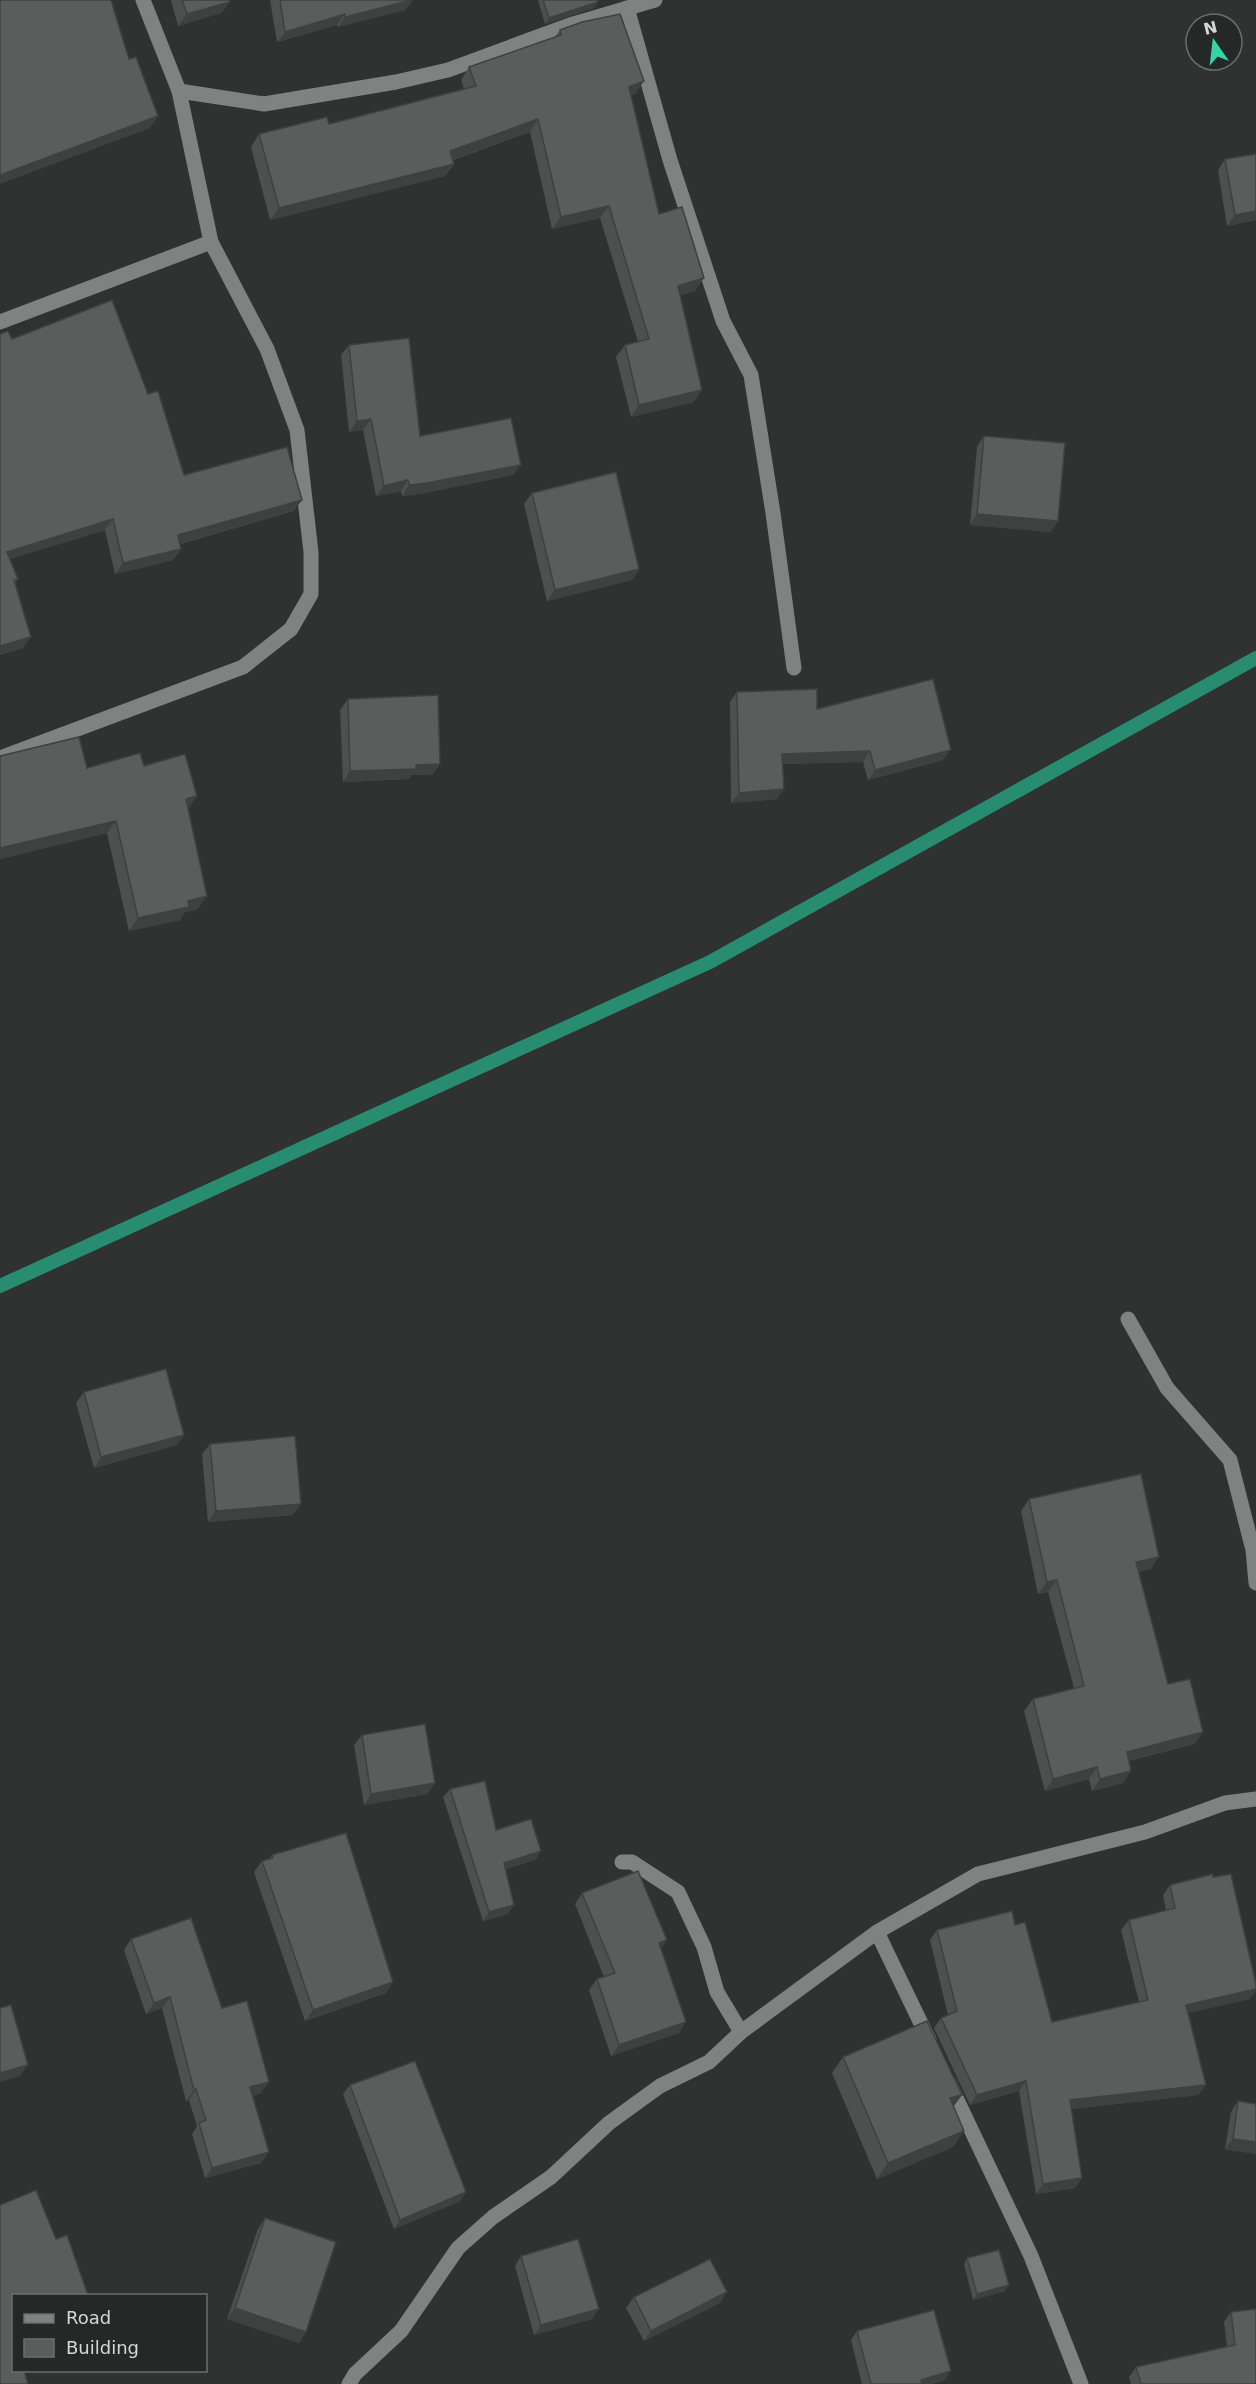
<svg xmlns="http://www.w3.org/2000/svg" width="1256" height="2384" viewBox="0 0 1256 2384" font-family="'DejaVu Sans',sans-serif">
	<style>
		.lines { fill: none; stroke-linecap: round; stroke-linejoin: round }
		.stream { stroke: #288d70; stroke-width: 14 }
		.minor { stroke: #808181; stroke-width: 15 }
		.wall { fill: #4d504e }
		.shaded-wall { fill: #3f4140 }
		.building { fill: #5a5d5b; stroke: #3f4140; stroke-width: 1.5 }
	</style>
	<rect width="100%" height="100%" fill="#2f3231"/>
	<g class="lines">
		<!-- stream -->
		<path class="stream" d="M0,1286L710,962L1256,658"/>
		<!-- minor -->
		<g class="minor">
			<path d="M627,8L670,160L723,321L751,375L773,513L794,668"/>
			<path d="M179,91L264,104L396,82L448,70L570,25L655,0"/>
			<path d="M0,322L211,242"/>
			<path d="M0,758L243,667L291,629L311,594V552L297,430L267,349L211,242L179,91L143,0"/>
			<path d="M1128,1319L1167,1388L1230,1460L1253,1550L1256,1583"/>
			<path d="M622,1862H632L678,1892L704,1947L717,1992L741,2032"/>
			<path d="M877,1932L929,2040"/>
			<path d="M949,2083L1031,2256L1081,2384"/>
			<path d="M349,2384L355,2374L401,2331L458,2248L493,2217L551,2177L609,2123L660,2086L709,2062L741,2032L877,1932L978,1874L1145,1832L1225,1803L1256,1799"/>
		</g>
	</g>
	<!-- wall -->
	<g class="wall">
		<path d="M171,0H229L230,2L221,13L178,26Z"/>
		<path d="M270,0H413L405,10L338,27L337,25L277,42Z"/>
		<path d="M538,0H598V2L594,8L545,24Z"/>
		<path d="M560,30L636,93L631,95L659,214L695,291L680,295L694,402L631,417L616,357L625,345L638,342L600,218L552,229L530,132L453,160L454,164L445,176L270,220L251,147L259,134L329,124L464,89L461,80L469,67L555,37Z"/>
		<path d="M1225,159L1256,220L1227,226L1218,170Z"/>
		<path d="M12,339L148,394L184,475L294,511L180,544L181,549L173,560L115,574L105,530L10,559L18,579L15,583L23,648L0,655Z"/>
		<path d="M349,345L420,436L513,475L420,494L402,496L401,491L376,496L363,430L349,432L341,355Z"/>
		<path d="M984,436L1051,532L970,525L977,447Z"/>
		<path d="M532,493L639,569L632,580L547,601L524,504Z"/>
		<path d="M737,692L817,709L943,760L868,780L863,762L782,764L777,799L731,803L730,702Z"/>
		<path d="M348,699L440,764L432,775H411L409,779L343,782L340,710Z"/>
		<path d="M0,756L87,768L144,766L197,796L188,808L198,909L185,912L180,920L129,931L107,833L0,859Z"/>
		<path d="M84,1392L184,1435L177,1445L94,1468L76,1403Z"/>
		<path d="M210,1444L293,1515L208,1522L202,1454Z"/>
		<path d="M1029,1499L1151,1569L1138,1572L1168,1684L1203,1732L1194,1744L1129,1761L1123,1783L1092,1791L1089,1779L1045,1791L1024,1711L1033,1699L1074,1688L1048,1592L1038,1594L1021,1511Z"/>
		<path d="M362,1735L428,1794L364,1805L354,1745Z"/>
		<path d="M450,1789L496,1830L541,1851L535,1860L505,1869L508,1914L483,1921L443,1797Z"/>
		<path d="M272,1855L386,1993L305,2021L254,1872L262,1861L269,1859Z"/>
		<path d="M1170,1885L1250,1999L1188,2013L1206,2085L1198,2095L1071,2109L1082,2178L1075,2188L1036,2194L1019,2091L970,2105L934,2028L941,2018L948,2015L930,1940L937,1930L1015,1925L1052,2022L1139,2002L1121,1930L1129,1920L1166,1911L1163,1895Z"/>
		<path d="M582,1893L661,1948L679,2033L611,2056L589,1990L597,1979L604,1977L575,1904Z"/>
		<path d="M131,1939L222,2008L261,2093L252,2096L269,2152L261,2163L205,2178L192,2134L197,2126L189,2100L186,2101L162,2008L146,2014L124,1950Z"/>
		<path d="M843,2057L953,2147L877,2179L832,2073Z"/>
		<path d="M350,2085L460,2201L394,2229L343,2094Z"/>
		<path d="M1238,2101L1256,2154L1225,2149L1231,2112Z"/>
		<path d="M265,2218L306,2332L299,2343L227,2319L258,2229Z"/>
		<path d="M521,2256L592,2319L534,2335L515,2266Z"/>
		<path d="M967,2258L1005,2291L973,2300L964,2264Z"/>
		<path d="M634,2297L720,2303L644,2341L626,2308Z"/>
		<path d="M1231,2312L1256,2384H1131L1129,2377L1136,2367L1227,2346L1224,2322Z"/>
		<path d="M857,2331L945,2380L932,2384H862L851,2340Z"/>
	</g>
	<!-- shaded-wall -->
	<g class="shaded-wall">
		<path d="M413,0L405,10L338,27L345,17Z"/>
		<path d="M230,2L221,13L178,26L187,14Z"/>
		<path d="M598,2L594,8L545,24L549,18Z"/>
		<path d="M345,14L337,25L277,42L285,32Z"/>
		<path d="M644,81L636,93L621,99L629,87Z"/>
		<path d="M158,116L150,128L0,184V175Z"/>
		<path d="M538,119L530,132L442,163L450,151Z"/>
		<path d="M454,164L445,176L270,220L279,208Z"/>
		<path d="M609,206L600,218L552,229L561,217Z"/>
		<path d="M1256,211V220L1227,226L1235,215Z"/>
		<path d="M704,278L695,291L669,299L678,286Z"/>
		<path d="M702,390L694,402L631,417L639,405Z"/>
		<path d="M371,419L363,430L349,432L357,421Z"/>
		<path d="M521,465L513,475L420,494L402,496L409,485Z"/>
		<path d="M408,480L401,491L376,496L384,486Z"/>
		<path d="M302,500L294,511L170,546L178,535Z"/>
		<path d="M977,514L1058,521L1051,532L970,525Z"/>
		<path d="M113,519L105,530L0,562L7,552Z"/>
		<path d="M181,549L173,560L115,574L123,563Z"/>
		<path d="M639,569L632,580L547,601L555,590Z"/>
		<path d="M31,637L23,648L0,655V646Z"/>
		<path d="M951,750L943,760L868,780L875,770Z"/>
		<path d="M870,751L863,762L774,764L782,754Z"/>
		<path d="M440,764L432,775H411L409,779L343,782L350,771L416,765Z"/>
		<path d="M784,789L777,799L731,803L739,793Z"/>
		<path d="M197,796L189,808L177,812L186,799Z"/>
		<path d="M116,821L107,833L0,859V848Z"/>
		<path d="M207,896L198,909L185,912L180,920L129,931L138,918L188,901Z"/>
		<path d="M184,1435L177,1445L94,1468L101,1457Z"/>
		<path d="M301,1504L293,1515L208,1522L216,1511Z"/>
		<path d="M1159,1557L1151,1569L1128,1574L1136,1562Z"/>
		<path d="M1057,1580L1048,1592L1038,1594L1047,1582Z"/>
		<path d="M1203,1732L1194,1744L1118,1763L1127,1752Z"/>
		<path d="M1097,1767L1089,1779L1045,1791L1053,1779Z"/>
		<path d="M1131,1771L1123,1783L1092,1791L1100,1779Z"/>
		<path d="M435,1783L428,1794L364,1805L371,1794Z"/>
		<path d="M541,1851L535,1860L498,1872L504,1863Z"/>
		<path d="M514,1905L508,1914L483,1921L489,1912Z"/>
		<path d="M667,1940L659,1951V1943Z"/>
		<path d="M393,1982L386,1993L305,2021L313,2010Z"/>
		<path d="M1256,1989V1991L1250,1999L1179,2015L1186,2005Z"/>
		<path d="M170,1997L162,2008L146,2014L154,2003Z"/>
		<path d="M686,2022L679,2033L611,2056L619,2045Z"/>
		<path d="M28,2065L20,2076L0,2082V2073Z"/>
		<path d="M1026,2081L1019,2091L970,2105L977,2095Z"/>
		<path d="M269,2082L261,2093L242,2098L250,2087Z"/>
		<path d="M1206,2085L1198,2095L1063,2110L1070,2100Z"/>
		<path d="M196,2089L189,2100L186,2101L194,2090Z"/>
		<path d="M962,2095L951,2110L950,2098Z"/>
		<path d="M964,2131L953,2147L877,2179L888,2163Z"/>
		<path d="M1233,2139L1256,2142V2154L1225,2149Z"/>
		<path d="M269,2152L261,2163L205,2178L212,2168Z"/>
		<path d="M1082,2178L1075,2188L1036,2194L1043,2184Z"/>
		<path d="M466,2192L460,2201L394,2229L400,2220Z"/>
		<path d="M1009,2285L1005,2291L973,2300L977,2294Z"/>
		<path d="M727,2292L720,2303L644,2341L651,2331Z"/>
		<path d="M235,2308L306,2332L299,2343L227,2319Z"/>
		<path d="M599,2309L592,2319L534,2335L541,2325Z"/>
		<path d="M951,2371L945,2380L932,2384H918L921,2380Z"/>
	</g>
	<!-- building -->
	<g class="building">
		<path d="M0,0H111L129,59L136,57L158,116L0,175Z"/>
		<path d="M182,0H229L230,2L187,14Z"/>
		<path d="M280,0H412L345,17V14L285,32Z"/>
		<path d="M543,0H598V2L549,18Z"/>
		<path d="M620,14L644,81L629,87L659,214L682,207L704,278L678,286L702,390L639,405L625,345L649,339L609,206L561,217L538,119L450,151L454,164L279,208L259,134L327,117L329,124L476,86L469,67L561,35L560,30L582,22Z"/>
		<path d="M1256,154V211L1235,215L1225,159Z"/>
		<path d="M112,300L148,394L158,391L184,475L287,447L302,500L178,535L181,549L123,563L113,519L7,552L18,579L14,580L31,637L0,646V334L8,331L12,339Z"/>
		<path d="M409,338L420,436L511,418L521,465L427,483L409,485L408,480L384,486L371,419L357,421L349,345Z"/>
		<path d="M984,436L1065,443L1058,521L977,514Z"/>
		<path d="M616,472L639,569L555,590L532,493Z"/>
		<path d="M933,679L951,750L875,770L870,751L782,754L784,789L739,793L737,692L817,689V709Z"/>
		<path d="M438,695L440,764L416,765V769L350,771L348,699Z"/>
		<path d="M79,737L87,768L140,753L144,766L185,754L197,796L186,799L207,896L188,901L189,907L138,918L116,821L0,848V756Z"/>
		<path d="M166,1369L184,1435L101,1457L84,1392Z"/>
		<path d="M295,1436L301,1504L216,1511L210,1444Z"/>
		<path d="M1141,1474L1159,1557L1136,1562L1168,1684L1190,1679L1203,1732L1127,1752L1131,1771L1100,1779L1097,1767L1053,1779L1033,1699L1084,1686L1057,1580L1047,1582L1029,1499Z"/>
		<path d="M425,1724L435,1783L371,1794L362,1735Z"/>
		<path d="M485,1781L496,1830L531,1819L541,1851L504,1863L514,1905L489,1912L450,1789Z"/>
		<path d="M346,1833L393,1982L313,2010L262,1861L273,1858L272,1855Z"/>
		<path d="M638,1871L667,1940L659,1943L686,2022L619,2045L597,1979L615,1973L582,1893Z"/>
		<path d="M1213,1874V1877L1231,1874L1256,1984V1989L1186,2005L1206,2085L1070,2100L1082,2178L1043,2184L1026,2081L977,2095L941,2018L957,2011L937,1930L1012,1911L1015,1925L1025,1922L1052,2022L1148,2000L1129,1920L1175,1908L1170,1885Z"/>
		<path d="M191,1918L222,2008L247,2001L269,2082L250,2087L269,2152L212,2168L199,2123L206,2120L196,2089L194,2090L170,1997L154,2003L131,1939Z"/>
		<path d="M11,2005L28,2065L0,2073V2008Z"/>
		<path d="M927,2021L962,2095L950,2098L964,2131L888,2163L843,2057Z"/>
		<path d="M415,2061L466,2192L400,2220L350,2085Z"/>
		<path d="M1238,2101L1256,2104V2142L1233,2139Z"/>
		<path d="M36,2190L56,2239L67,2235L88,2295H14V2370H24L28,2384H0V2205Z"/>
		<path d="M265,2218L336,2242L306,2332L235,2308Z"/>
		<path d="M578,2239L599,2309L541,2325L521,2256Z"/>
		<path d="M999,2250L1009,2285L977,2294L967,2258Z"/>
		<path d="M710,2259L727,2292L651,2331L634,2297Z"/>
		<path d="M1256,2309V2384H1141L1136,2367L1235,2345L1231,2312Z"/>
		<path d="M934,2310L951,2371L921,2380L922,2384H871L857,2331Z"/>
	</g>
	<!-- legend -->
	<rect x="12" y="2294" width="195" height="78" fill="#262827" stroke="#6c6e6d" stroke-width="1.5"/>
	<rect x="24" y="2314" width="30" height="9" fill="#808181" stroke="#6c6e6d" stroke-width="1.5"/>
	<text x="66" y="2324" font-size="18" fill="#d5d7d6">Road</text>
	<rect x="24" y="2339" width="30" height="18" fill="#5a5d5b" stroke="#6c6e6d" stroke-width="1.5"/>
	<text x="66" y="2354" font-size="18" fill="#d5d7d6">Building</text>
	<!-- north arrow -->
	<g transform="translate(1214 42) rotate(346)"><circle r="28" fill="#262827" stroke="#6c6e6d" stroke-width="1.5"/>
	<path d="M0-4.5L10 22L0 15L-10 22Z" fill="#35d4a7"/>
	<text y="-9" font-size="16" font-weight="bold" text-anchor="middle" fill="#d5d7d6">N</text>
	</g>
</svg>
